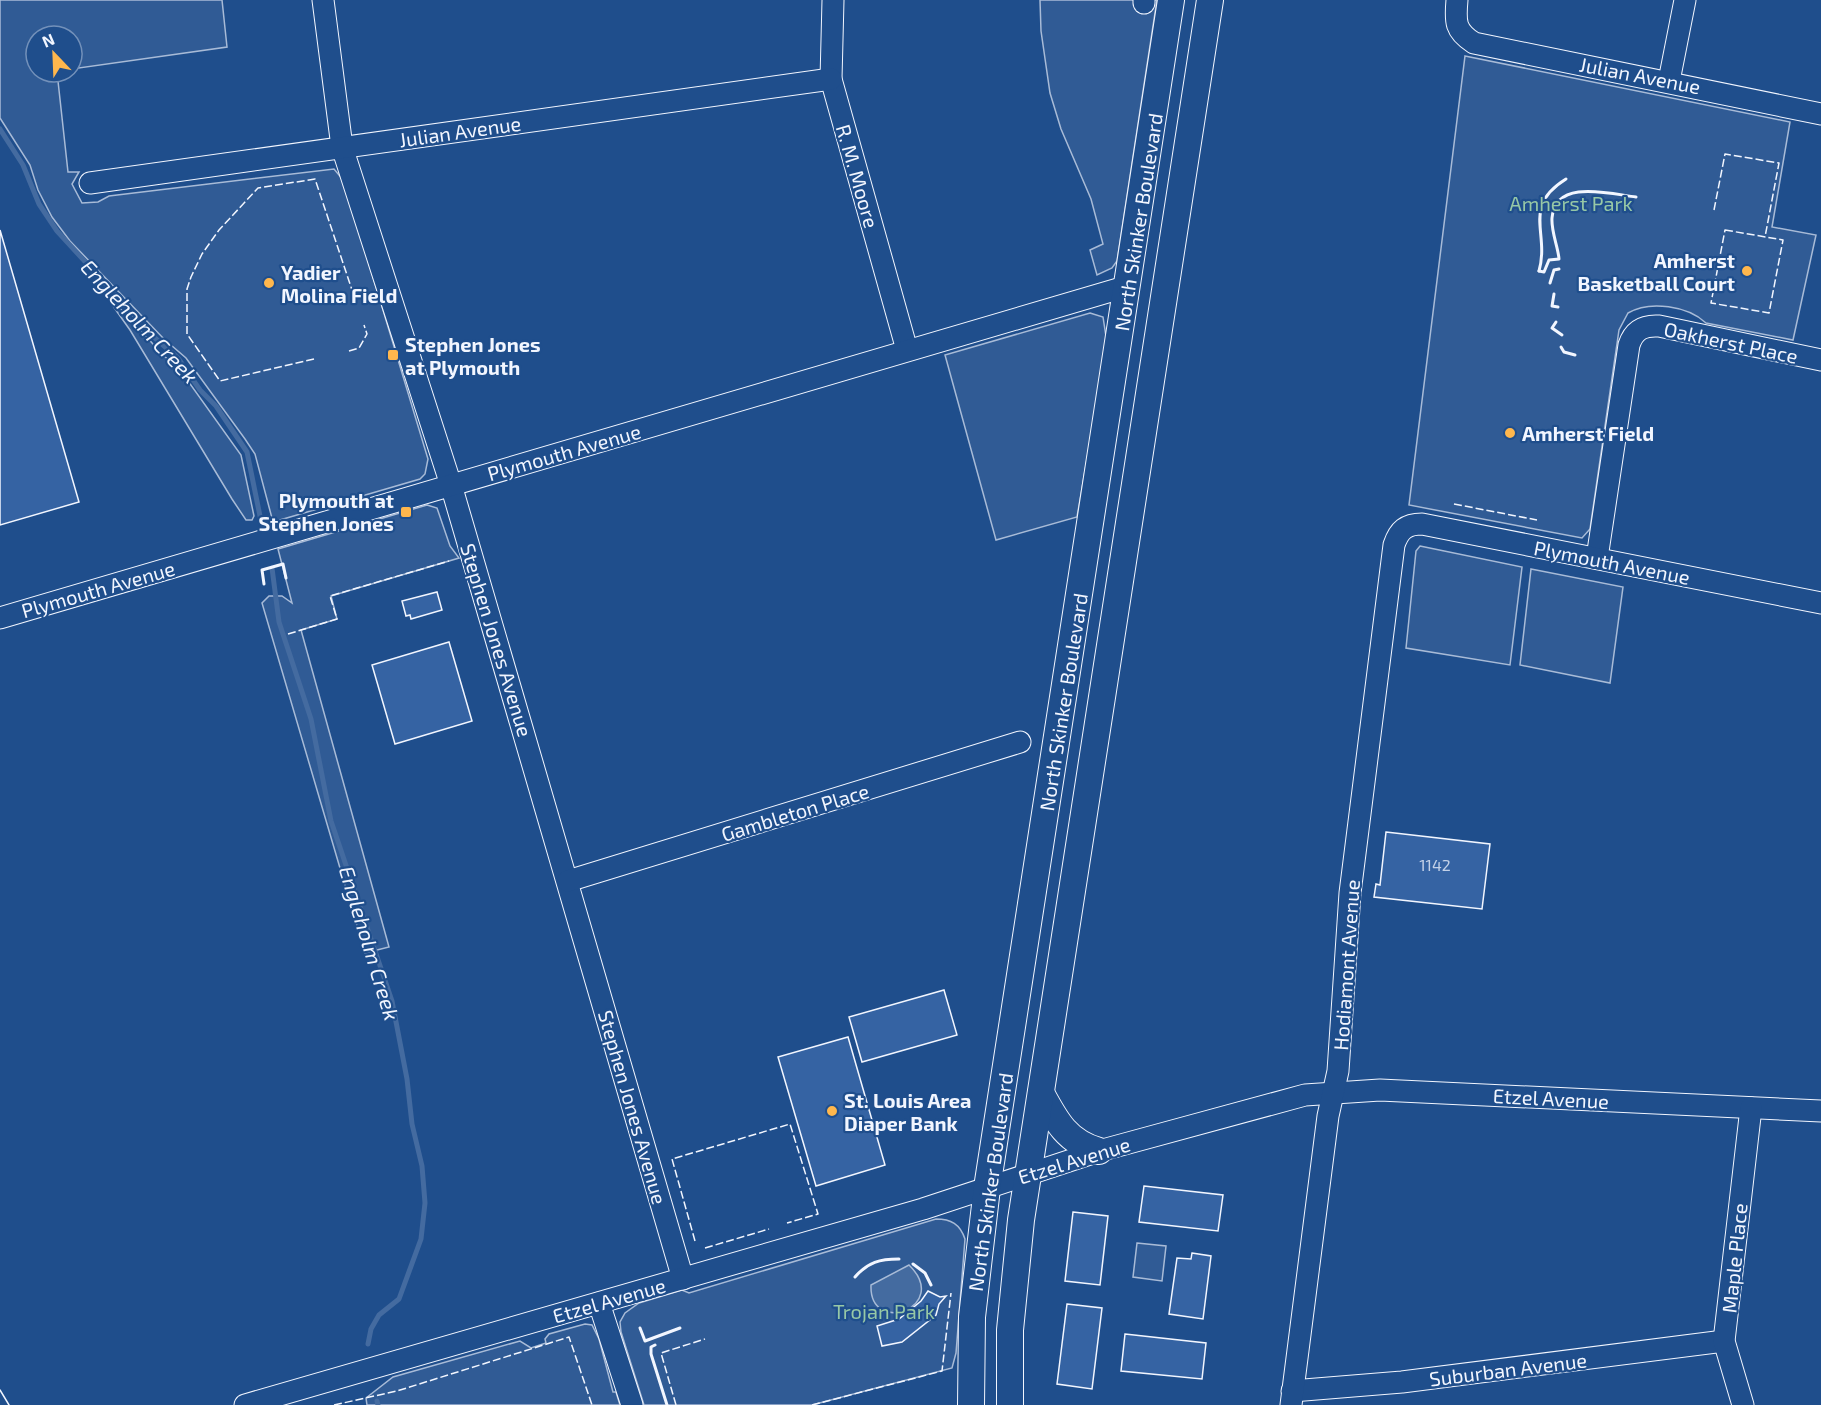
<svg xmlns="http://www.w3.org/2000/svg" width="1821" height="1405" viewBox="0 0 1821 1405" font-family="'Exo 2',sans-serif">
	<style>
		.green { fill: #305b95; stroke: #a8bbd7; stroke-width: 1.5 }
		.water { fill: #446ba0; stroke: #a8bbd7; stroke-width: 1.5 }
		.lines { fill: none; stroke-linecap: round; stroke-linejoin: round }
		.stream { stroke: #446ba0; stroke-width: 5 }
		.building { fill: #3563a3; stroke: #f2f6ff; stroke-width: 1.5 }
		.minor-casing { stroke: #f2f6ff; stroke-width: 23 }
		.major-casing { stroke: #f2f6ff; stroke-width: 28 }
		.minor { stroke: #1f4e8c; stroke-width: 21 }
		.major { stroke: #1f4e8c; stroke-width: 26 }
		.tram { stroke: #f2f6ff; stroke-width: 1.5 }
		.fence { stroke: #f2f6ff; stroke-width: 1.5; stroke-dasharray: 8 3; stroke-linecap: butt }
		.wall { stroke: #f2f6ff; stroke-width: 3 }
		.poi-dot { fill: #ffb74d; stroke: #1f4e8c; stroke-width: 2 }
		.labels { text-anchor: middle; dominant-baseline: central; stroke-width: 4.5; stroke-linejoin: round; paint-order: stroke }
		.number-label { font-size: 16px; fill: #c3d1e8 }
		.street-label { font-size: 20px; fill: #f2f6ff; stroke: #1f4e8c }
		.park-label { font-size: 20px; fill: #97c8a6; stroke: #1f4e8c }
		.poi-label { font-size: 20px; font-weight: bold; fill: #f2f6ff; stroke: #1f4e8c; text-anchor: start }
		.water-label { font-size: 21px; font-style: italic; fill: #f2f6ff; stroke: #1f4e8c }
	</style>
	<rect width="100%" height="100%" fill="#1f4e8c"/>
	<!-- green -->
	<g class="green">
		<path d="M0,0H222L227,47L72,69V36H36V72H57L68,172H79L72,184L82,203L98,202L109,196L334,169L344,181L428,459L425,474L420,479L273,522L255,454L245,439L186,358L164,339L70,241L52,217L38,190L30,165L0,118Z"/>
		<path d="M1040,0H1157L1117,261L1112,268L1097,275L1090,250L1103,244L1091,199L1061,129L1050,93L1041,31Z"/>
		<path d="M1465,56L1790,122L1772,227L1816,235L1793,340L1706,323C1688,306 1650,300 1628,313L1619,330L1590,529L1582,538L1409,505Z"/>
		<path d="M96,282L164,356L178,367L241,455L254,516L252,520H246L232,499L130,330Z"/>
		<path d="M1090,313L1103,317L1107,343L1077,517L996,540L945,355Z"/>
		<path d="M427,505L437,508L450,546L459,558L331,596L337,619L301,630L389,947L365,953L262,603L269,596H282L292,603L278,549Z"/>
		<path d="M1420,546L1522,567L1510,665L1406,648L1416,551Z"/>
		<path d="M1531,569L1623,587L1610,683L1520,665Z"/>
		<path d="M936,1219C951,1219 960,1224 965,1239L956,1353L952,1368L812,1405H644L621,1332L620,1322L625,1313L639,1303L682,1290L689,1293Z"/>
		<path d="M1137,1243L1166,1246L1162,1281L1133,1277Z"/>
		<path d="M585,1324L592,1325L599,1339L613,1392H616L620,1405H367L366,1398L393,1377L520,1341L531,1348L546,1343L545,1339L549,1334Z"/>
	</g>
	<!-- water -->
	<path class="water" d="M909,1265C952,1307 869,1337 871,1285Z"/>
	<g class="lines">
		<!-- stream -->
		<g class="stream">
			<path d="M0,129L23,165L39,204L57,231L156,339L178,358L200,390L216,406L247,452L261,521"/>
			<path d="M272,568L279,622L311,719L331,821L392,1001L407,1079L412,1124L422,1166L425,1203L421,1239L399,1299L379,1315L371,1329L368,1344"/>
			<path d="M377,1401L378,1405"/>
		</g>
	</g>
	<!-- building -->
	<g class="building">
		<path d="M0,230L79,502L0,525Z"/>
		<path d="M437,592L442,610L411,619L410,615L406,616L402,601Z"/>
		<path d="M449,642L472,721L395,744L372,665Z"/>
		<path d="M1386,832L1490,844L1482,909L1374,897L1376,884L1380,885Z"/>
		<path d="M944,990L957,1035L862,1062L849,1017Z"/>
		<path d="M848,1037L885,1165L816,1186L778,1057Z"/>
		<path d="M1144,1186L1223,1195L1218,1231L1139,1222Z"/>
		<path d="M1073,1212L1108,1216L1100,1285L1065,1281Z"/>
		<path d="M1192,1253L1211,1256L1203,1319L1169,1314L1177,1258L1191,1259Z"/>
		<path d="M928,1291L940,1297L946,1296L939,1304L936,1315L902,1342L882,1346L877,1326L899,1319L921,1301Z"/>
		<path d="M1067,1304L1102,1308L1092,1389L1057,1384Z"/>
		<path d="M1125,1334L1206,1343L1202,1379L1121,1371Z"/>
	</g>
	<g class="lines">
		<defs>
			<g id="minor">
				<path d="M323,0L342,147L451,485L683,1279"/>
				<path d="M833,0L831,79L907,350"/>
				<path d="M1457,0C1455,22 1455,31 1474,43L1821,114"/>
				<path d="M1144,3V0"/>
				<path d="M1669,81L1685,0"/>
				<path d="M90,183L831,79"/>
				<path d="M1597,558L1629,345C1634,330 1643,325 1659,326L1821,360"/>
				<path d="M0,618L1128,286"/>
				<path d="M568,881L1020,742"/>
				<path d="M599,1303L632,1405"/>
				<path d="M1292,1391L1402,1382L1724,1341"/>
				<path d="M245,1405L923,1209L1099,1151L1305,1095L1380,1090L1821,1111"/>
				<path d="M1291,1405L1328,1116L1338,1071L1350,893L1394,545C1399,530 1406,524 1422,524L1821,603"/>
				<path d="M1743,1405L1724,1341L1751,1108"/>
			</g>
			<g id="major">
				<path d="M1041,1093C1056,1121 1067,1142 1099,1151"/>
				<path d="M971,1405L972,1317L987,1188L1171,0"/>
				<path d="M1010,1405V1330L1021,1220L1210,0"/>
			</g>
		</defs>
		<!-- minor casing -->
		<use href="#minor" class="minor-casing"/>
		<!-- major casing -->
		<use href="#major" class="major-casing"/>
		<!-- minor -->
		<use href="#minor" class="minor"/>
		<!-- major -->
		<use href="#major" class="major"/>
		<!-- tram -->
		<path class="tram" d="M0,1390L9,1405"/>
		<!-- fence -->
		<g class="fence">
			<path d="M1714,210L1725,154L1779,163L1765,237"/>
			<path d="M1725,230L1783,240L1769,313L1711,303Z"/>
			<path d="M349,351L359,348L367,334L364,325"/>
			<path d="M314,359L220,381L187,334V289L191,277L202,254L219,230L258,188L315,179L352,290"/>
			<path d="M1454,504L1537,520"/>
			<path d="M288,634L337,619L330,596L449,561"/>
			<path d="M695,1241L672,1159L790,1124L818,1214L787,1223"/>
			<path d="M705,1248L769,1229"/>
			<path d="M334,1405L397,1391L569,1337L592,1405"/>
			<path d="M676,1405L661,1353L705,1339"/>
			<path d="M812,1405L942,1371L951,1293"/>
		</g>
		<!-- wall -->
		<g class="wall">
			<path d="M1539,271L1544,272L1549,260L1559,259C1558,246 1551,232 1552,218C1555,178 1611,194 1636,197"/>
			<path d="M1539,271C1550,232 1521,207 1566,179"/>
			<path d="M1550,283L1554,270L1559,269"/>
			<path d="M1554,294L1552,306L1558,307"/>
			<path d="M1556,322L1552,328L1562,335"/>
			<path d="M1561,347L1564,352L1575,355"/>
			<path d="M264,584L262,570L283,564L286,578"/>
			<path d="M913,1264L925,1273L931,1285"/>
			<path d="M855,1277C868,1262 880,1259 899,1259"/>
			<path d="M640,1328L645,1341L680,1328"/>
			<path d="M655,1345L651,1347V1354L667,1405"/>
		</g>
	</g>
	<!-- markers -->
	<g class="poi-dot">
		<circle cx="1747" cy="271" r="6"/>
		<circle cx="269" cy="283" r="6"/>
		<rect x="387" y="349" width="12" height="12" rx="3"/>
		<circle cx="1510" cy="433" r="6"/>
		<rect x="400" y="506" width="12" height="12" rx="3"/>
		<circle cx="832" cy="1111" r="6"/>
	</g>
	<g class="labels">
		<!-- number labels -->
		<g class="number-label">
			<text x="1435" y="864">1142</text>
		</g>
		<!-- street labels -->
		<g class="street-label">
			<text transform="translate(1640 75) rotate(11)">Julian Avenue</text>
			<text transform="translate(460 131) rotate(-8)">Julian Avenue</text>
			<text transform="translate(858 176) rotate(74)">R. M. Moore</text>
			<text transform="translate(1138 222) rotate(-81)">North Skinker Boulevard</text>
			<text transform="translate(1731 342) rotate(12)">Oakherst Place</text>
			<text transform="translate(564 452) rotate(-16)">Plymouth Avenue</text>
			<text transform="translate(1612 562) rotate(11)">Plymouth Avenue</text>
			<text transform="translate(98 589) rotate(-16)">Plymouth Avenue</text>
			<text transform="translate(497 640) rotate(73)">Stephen Jones Avenue</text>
			<text transform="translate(1063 702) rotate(-81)">North Skinker Boulevard</text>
			<text transform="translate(795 812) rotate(-17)">Gambleton Place</text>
			<text transform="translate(1346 965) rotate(-86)">Hodiamont Avenue</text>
			<text transform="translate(1551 1098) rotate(3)">Etzel Avenue</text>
			<text transform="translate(633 1107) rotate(74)">Stephen Jones Avenue</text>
			<text transform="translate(1074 1160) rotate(-17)">Etzel Avenue</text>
			<text transform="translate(990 1182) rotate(-82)">North Skinker Boulevard</text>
			<text transform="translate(1734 1258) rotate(-84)">Maple Place</text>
			<text transform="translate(609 1300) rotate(-16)">Etzel Avenue</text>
			<text transform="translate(1508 1369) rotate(-7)">Suburban Avenue</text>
		</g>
		<!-- park labels -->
		<g class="park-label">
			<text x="1571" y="203">Amherst Park</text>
			<text x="884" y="1311">Trojan Park</text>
		</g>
		<!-- poi labels -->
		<g class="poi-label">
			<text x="1735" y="260" text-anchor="end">Amherst<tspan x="1735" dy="23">Basketball Court</tspan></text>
			<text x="281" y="272">Yadier<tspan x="281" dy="23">Molina Field</tspan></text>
			<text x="405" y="344">Stephen Jones<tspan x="405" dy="23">at Plymouth</tspan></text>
			<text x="1522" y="433">Amherst Field</text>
			<text x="394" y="500" text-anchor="end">Plymouth at<tspan x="394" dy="23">Stephen Jones</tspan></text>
			<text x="844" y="1100">St. Louis Area<tspan x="844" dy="23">Diaper Bank</tspan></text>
		</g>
		<!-- water labels -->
		<g class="water-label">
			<text transform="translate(140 321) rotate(47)">Engleholm Creek</text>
			<text transform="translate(370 943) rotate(73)">Engleholm Creek</text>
		</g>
	</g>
	<!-- north arrow -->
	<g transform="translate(54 54) rotate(337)"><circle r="28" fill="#1f4e8c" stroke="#7391ba" stroke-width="1.5"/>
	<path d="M0-4.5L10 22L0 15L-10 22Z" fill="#ffb74d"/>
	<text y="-9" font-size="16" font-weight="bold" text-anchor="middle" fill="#f2f6ff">N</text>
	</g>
</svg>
